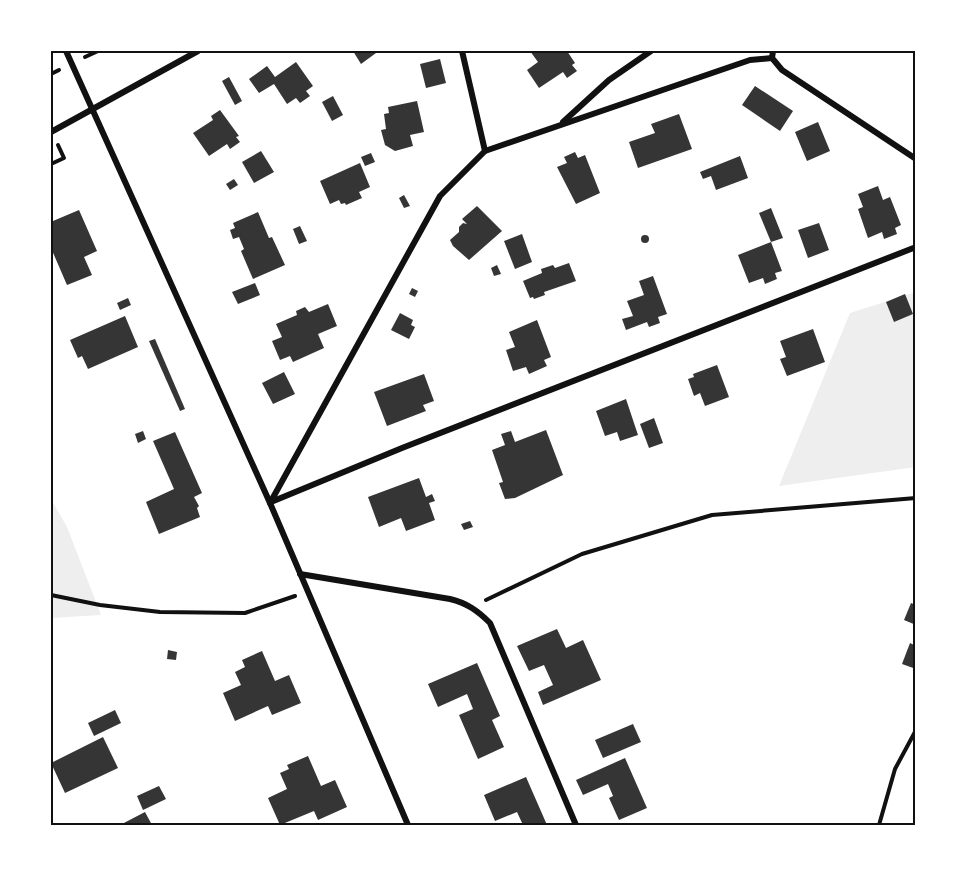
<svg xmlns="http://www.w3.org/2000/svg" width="967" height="876" viewBox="0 0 967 876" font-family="Rubik,sans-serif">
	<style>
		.green { fill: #eee }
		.building { fill: #353535 }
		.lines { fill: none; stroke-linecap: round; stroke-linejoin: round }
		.path { stroke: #111; stroke-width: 4 }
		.minor { stroke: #111; stroke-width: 6 }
		.neatline { fill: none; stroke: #111; stroke-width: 2 }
	</style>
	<rect width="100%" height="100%" fill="#fff"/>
	<!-- green -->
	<g class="green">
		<path d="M916,292V467L779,486L850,313Z"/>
		<path d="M51,499L67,527L101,615L51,618Z"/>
	</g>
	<!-- building -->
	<g class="building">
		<path d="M353,51H374L376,53L361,64Z"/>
		<path d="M530,51H567L575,63L572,65L577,71L567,78L563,72L539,88L527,70L538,62Z"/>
		<path d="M440,59L446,83L426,88L420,64Z"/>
		<path d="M296,62L313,86L306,91L310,96L300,103L296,98L287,104L274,84L259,93L249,79L267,66L275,77Z"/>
		<path d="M229,77L242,101L235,105L222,81Z"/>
		<path d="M755,86L793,111L780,131L742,105Z"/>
		<path d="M333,96L343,115L332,121L322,102Z"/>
		<path d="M417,101L424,132L410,135L413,146L395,151L385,145L381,130L386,129L384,114L389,113L388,107Z"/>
		<path d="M220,110L239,136L236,137L240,142L230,149L227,144L209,156L193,133L213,120L211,116Z"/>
		<path d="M679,114L692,149L638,168L629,142L655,133L651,124Z"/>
		<path d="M818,122L830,151L807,161L795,132Z"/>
		<path d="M261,151L274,172L254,183L242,162Z"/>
		<path d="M575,152L578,158L585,155L600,193L576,204L557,167L567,163L564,157Z"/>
		<path d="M371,153L375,162L365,166L361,157Z"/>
		<path d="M740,156L748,178L716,190L711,176L703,179L700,172Z"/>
		<path d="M360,163L370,187L359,192L362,198L346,205L345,203L341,204L339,200L330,204L320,181Z"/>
		<path d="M234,179L238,185L230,190L226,184Z"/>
		<path d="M878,186L883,200L890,197L901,225L895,228L897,234L884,239L882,232L868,238L858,209L863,207L858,194Z"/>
		<path d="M404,195L410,206L404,208L399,198Z"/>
		<path d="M477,206L502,231L469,260L453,246L450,240L459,232V227L463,223L467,224L462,219Z"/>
		<path d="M771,208L783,238L771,242L759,213Z"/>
		<path d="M79,210L97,251L84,257L92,275L67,285L51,248V217L53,221Z"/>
		<path d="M258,212L269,238L272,237L285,265L253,279L241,251L244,249L239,237L233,239L230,230L235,228L233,223Z"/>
		<path d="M819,223L829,250L808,258L798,230Z"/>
		<path d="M300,226L307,241L299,244L293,229Z"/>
		<path d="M522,234L532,262L515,269L504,241Z"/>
		<circle cx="645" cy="239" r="4"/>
		<path d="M771,242L782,271L775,273L777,279L765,284L763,278L749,283L738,255Z"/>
		<path d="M569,263L576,281L544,292L545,295L534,299L533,297L530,298L523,281L542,273L541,269L553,265L555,268Z"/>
		<path d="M497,265L501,274L494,276L491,268Z"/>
		<path d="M653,276L667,314L658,317L660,323L649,327L647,322L626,330L622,319L633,316L627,301L644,295L639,281Z"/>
		<path d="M255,283L260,295L238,304L232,292Z"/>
		<path d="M412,288L418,291L415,297L409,294Z"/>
		<path d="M905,294L913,314L894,322L886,302Z"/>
		<path d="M128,298L131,305L120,310L117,303Z"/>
		<path d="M328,304L337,326L318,334L324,348L293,362L290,356L280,360L272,341L282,337L276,324L297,315L296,311L305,307L309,312Z"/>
		<path d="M400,313L413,320L411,325L415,327L409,339L391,330Z"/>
		<path d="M125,316L138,347L88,369L82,356L78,358L70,340Z"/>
		<path d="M537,320L551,357L544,360L547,366L529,374L526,367L513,371L506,350L515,347L509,332Z"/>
		<path d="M813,329L825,362L787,376L780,359L786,357L780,341Z"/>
		<path d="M155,339L185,409L180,411L149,341Z"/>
		<path d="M717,365L729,397L705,406L700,393L694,396L688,379L694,377L693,374Z"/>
		<path d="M284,372L295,394L273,404L262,383Z"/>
		<path d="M424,374L434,401L423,405L426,411L387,426L374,392Z"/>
		<path d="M626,399L638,435L620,441L617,432L605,436L596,411Z"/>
		<path d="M654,418L663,443L649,448L640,424Z"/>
		<path d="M546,430L563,475L515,498L505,499L499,483L503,482L492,450L505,445L501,434L511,431L515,442Z"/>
		<path d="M143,431L146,439L138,443L135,434Z"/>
		<path d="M175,432L202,493L194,497L199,506L197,508L200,517L159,534L146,502L174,489L153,441Z"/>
		<path d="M419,478L426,497L432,494L435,501L429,503L435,520L406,531L401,518L379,527L368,497Z"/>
		<path d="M470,521L473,527L464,530L461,524Z"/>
		<path d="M911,603L916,605V625L904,620Z"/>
		<path d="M557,629L566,648L583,640L601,680L543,705L538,692L553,685L544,665L529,671L517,646Z"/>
		<path d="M910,643L916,646V669L902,664Z"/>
		<path d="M168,650L177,652L176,660L167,659Z"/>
		<path d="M262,651L275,681L289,675L301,703L272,715L268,706L235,721L223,693L241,685L235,672L245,667L242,660Z"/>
		<path d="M477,663L500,716L492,720L504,747L478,759L459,715L473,709L467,694L438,707L428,684Z"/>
		<path d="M115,710L121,723L94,736L88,723Z"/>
		<path d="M633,724L641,742L603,758L595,740Z"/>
		<path d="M103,737L118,768L65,793L51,763Z"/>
		<path d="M308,756L321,786L335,780L347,807L318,820L314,811L280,825L268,798L287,789L280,773L289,769L287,765Z"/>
		<path d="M625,758L647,808L619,820L609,798L613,796L608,784L583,795L576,780Z"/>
		<path d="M526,777L547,825H523L517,812L495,821L484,795Z"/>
		<path d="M159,786L166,799L143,810L137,796Z"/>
		<path d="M145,812L152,825H120Z"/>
	</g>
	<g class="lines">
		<!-- path -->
		<g class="path">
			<path d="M85,57L98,51"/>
			<path d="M51,74L59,70"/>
			<path d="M51,91V96"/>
			<path d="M51,164L64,158L58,145"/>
			<path d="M51,595L100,605L160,612L245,613L295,596"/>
			<path d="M486,600L582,554L712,515L916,498"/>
			<path d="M879,825L895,769L916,730"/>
		</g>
		<!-- minor -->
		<g class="minor">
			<path d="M66,51L270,503L408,825"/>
			<path d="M462,51L485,151"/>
			<path d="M773,51L772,58L782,70L916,159"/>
			<path d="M563,122L609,80L651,51"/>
			<path d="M51,132L198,51"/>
			<path d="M271,502L402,448L916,247"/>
			<path d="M270,503L440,196L485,151L750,60L772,58"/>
			<path d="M300,574L450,599C467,603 478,611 490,623L576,825"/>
		</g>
	</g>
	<!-- border -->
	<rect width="967" height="876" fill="none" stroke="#ffffff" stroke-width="105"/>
	<rect x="52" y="52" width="862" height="772" class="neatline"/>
</svg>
